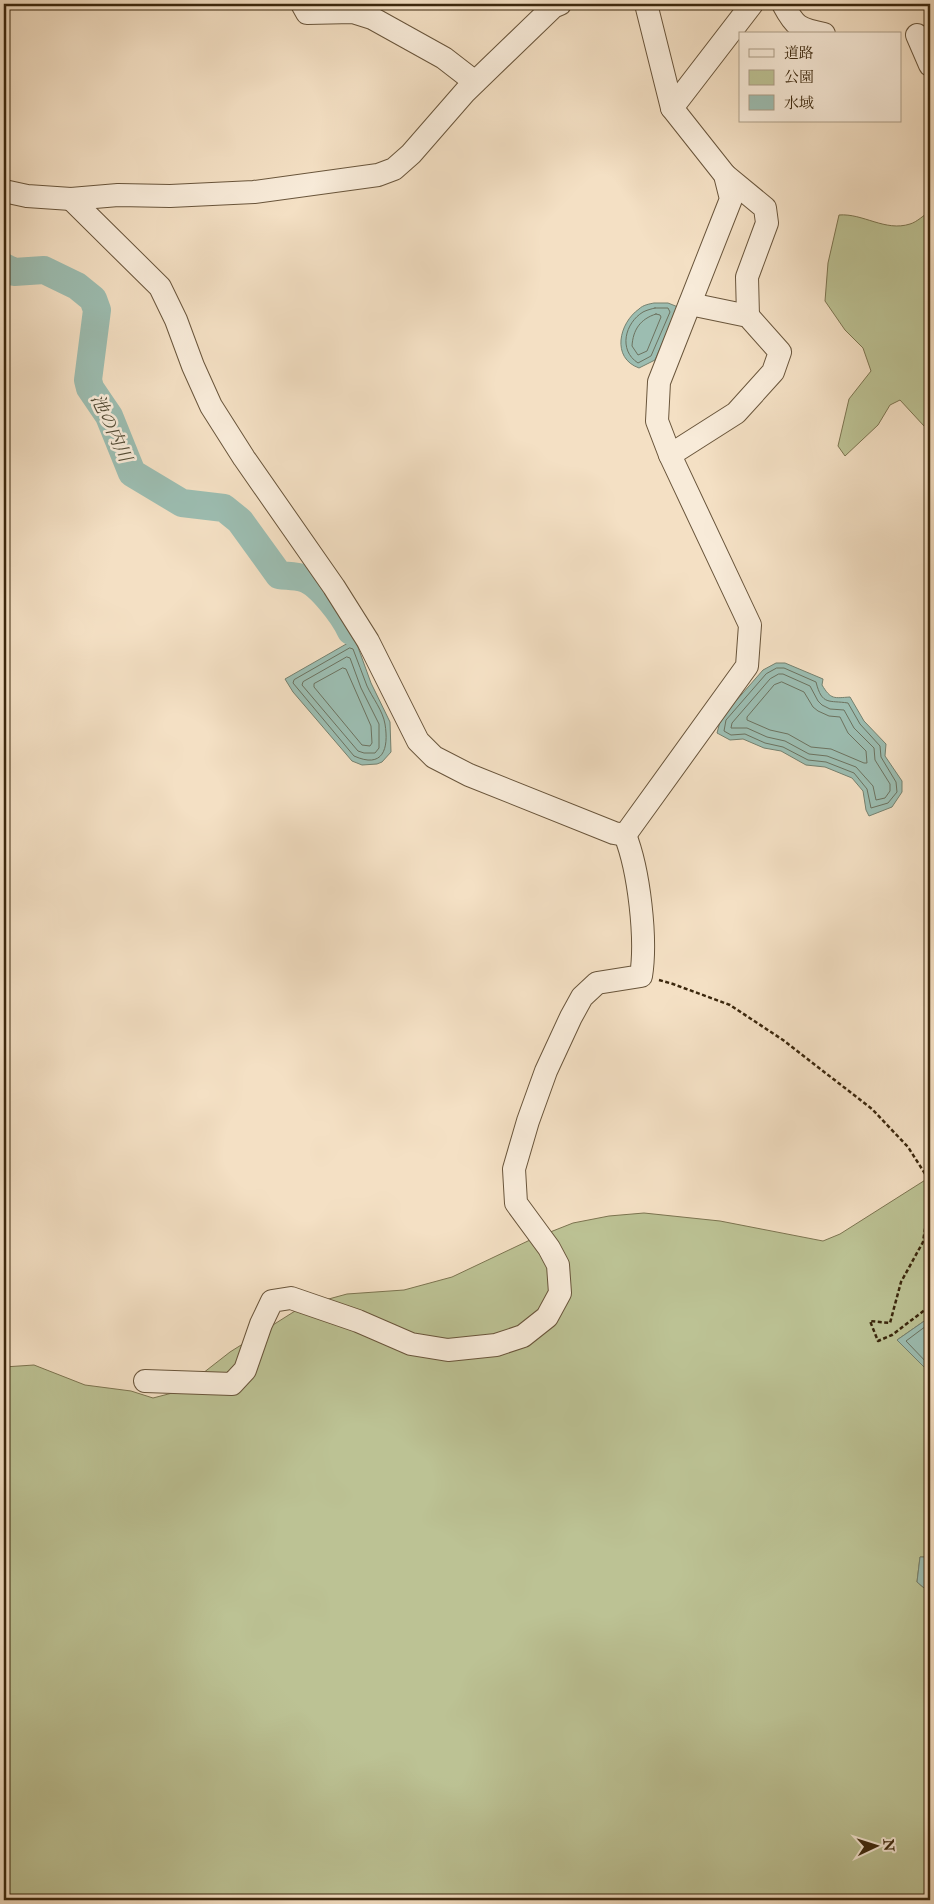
<svg xmlns="http://www.w3.org/2000/svg" width="934" height="1904" viewBox="0 0 934 1904" font-family="'IM FELL Double Pica','Noto Serif JP',serif">
	<style>
		.green { fill: #bcc294; stroke: #7c7450 }
		.water { fill: #9cbdb1; stroke: #75816f }
		.lines { fill: none; stroke-linecap: round; stroke-linejoin: round }
		.shore { stroke: #6c725f; stroke-width: 1 }
		.river { stroke: #9cbdb1; stroke-width: 28 }
		.minor-casing { stroke: #69553b; stroke-width: 24 }
		.path { stroke: #3b270d; stroke-width: 2.5; stroke-dasharray: 4 2.5; stroke-linecap: butt }
		.minor { stroke: #f8ebd9; stroke-width: 22 }
		.labels { text-anchor: middle; dominant-baseline: central; stroke-width: 5; stroke-linejoin: round; paint-order: stroke }
		.water-label { font-size: 18px; font-style: italic; fill: #534c36; stroke: #f8ebd9 }
	</style>
	<rect width="100%" height="100%" fill="#f4e0c4"/>
	<filter id="stains"><feTurbulence type="fractalNoise" baseFrequency=".004" numOctaves="4"/><feColorMatrix values="0 0 0 0 .2 0 0 0 0 .09 0 0 0 0 .02 0 0 0 .5 -.17"/></filter>
	<radialGradient id="worn" r=".72"><stop offset=".6" stop-color="#630" stop-opacity="0"/><stop offset="1" stop-color="#630" stop-opacity=".3"/></radialGradient>
	<!-- green -->
	<g class="green">
		<path d="M930,211V428L924,426L900,400L890,405L878,425L845,456L838,446L849,399L871,371L863,348L845,330L825,301L828,263L839,215C863,213 885,232 910,224C917,222 924,215 930,211Z"/>
		<path d="M930,1177V1317L897,1340L930,1373V1557H920L917,1582L930,1593V1900H4V1367L34,1365L85,1385L131,1391L153,1398L180,1391L230,1352L303,1306L347,1294L404,1290L452,1277L530,1240L573,1223L609,1216L644,1213L720,1221L823,1241L840,1234Z"/>
	</g>
	<!-- water -->
	<g class="water">
		<path d="M654,303H668L678,307L655,360L639,368C611,358 619,323 639,309C643,305 649,304 654,303Z"/>
		<path d="M355,639L371,683L390,722L391,752L382,762L377,764L362,765L352,761L293,692L285,679Z"/>
		<path d="M776,663H785L823,679L822,685C831,700 834,698 850,697L864,721L886,744L885,756L902,781V792L892,807L869,816L866,810L863,791L852,778L825,767L806,765L781,751L764,748L743,739L730,740L717,733L721,718L763,670Z"/>
		<path d="M930,1317V1373L897,1340Z"/>
		<path d="M920,1557H930V1593L917,1582Z"/>
	</g>
	<g class="lines">
		<!-- shore -->
		<g class="shore">
			<path d="M655,308H668L670,312L651,356L638,363C618,350 625,323 643,312C647,310 651,309 655,308Z"/>
			<path d="M656,314L660,315L661,317L647,351L638,355L632,346C633,330 640,319 656,314Z"/>
			<path d="M350,648L353,649C358,661 362,674 367,686C372,697 383,711 385,724C389,749 383,769 354,756L293,683L294,680Z"/>
			<path d="M347,657L350,658L361,688L379,724V748L375,753H364L358,751L302,685L303,682Z"/>
			<path d="M343,668L346,669L371,726L372,743L370,746L362,745L314,687V684Z"/>
			<path d="M777,668H784L816,682C822,706 829,700 848,703L860,724L880,746L881,757L896,782L897,792L888,803L871,808L867,789L854,773L826,762L808,760L783,747L765,743L745,734L731,735L724,731L726,720L766,674Z"/>
			<path d="M779,674H783L810,686L818,701L822,705L830,709L844,710L854,728L874,748L875,760L890,784V791L885,798L876,800L873,786L856,767L827,756L809,754L785,741L767,737L747,728H731L732,723L770,679Z"/>
			<path d="M782,682L804,692L813,707L818,711L829,716L840,717L848,733L866,751L867,763H864L831,749L811,747L788,734L770,730L747,720V717L774,685Z"/>
			<path d="M930,1323L906,1341L930,1366"/>
		</g>
		<!-- river -->
		<path class="river" d="M4,267L14,272L44,270L77,286L93,299L97,310L88,380L90,388L109,416L132,473L182,503L224,508L240,521L279,575C287,576 296,576 303,578C320,583 344,616 351,631"/>
		<defs>
			<g id="minor">
				<path d="M302,4L307,13L353,12L372,18L444,58L475,82"/>
				<path d="M783,4C795,27 799,29 824,34"/>
				<path d="M917,35L930,65"/>
				<path d="M672,108L752,4"/>
				<path d="M725,175L765,208L767,223L747,277L748,316"/>
				<path d="M4,191L27,196L71,199L118,195L170,196L254,192L378,175L394,169L411,154L465,92L553,7L560,4"/>
				<path d="M71,199L160,287L176,320L193,366L211,406L244,458L334,587L368,641L418,741L434,757L469,775L614,833L625,835"/>
				<path d="M670,455L736,413L773,372L780,352L748,316L690,304"/>
				<path d="M625,835L747,666L750,625L670,455L657,421L659,382L731,199L725,175L672,108L646,4"/>
				<path d="M145,1381L232,1384L245,1370L261,1324L272,1301L291,1298L358,1321L411,1344L448,1350L496,1345L523,1336L547,1317L560,1293L558,1265L549,1248L516,1203L514,1169L528,1121L546,1071L571,1017L582,997L597,983L641,976C647,939 639,870 625,835"/>
			</g>
		</defs>
		<!-- minor casing -->
		<use href="#minor" class="minor-casing"/>
		<!-- path -->
		<g class="path">
			<path d="M659,980L673,984L730,1005L783,1040L872,1109L908,1147L929,1180L930,1195"/>
			<path d="M930,1216L925,1229L923,1242L901,1282L890,1323L870,1321L878,1341L892,1335L930,1306"/>
		</g>
		<!-- minor -->
		<use href="#minor" class="minor"/>
	</g>
	<g class="labels">
		<!-- water labels -->
		<g class="water-label">
			<text transform="translate(111 428) rotate(65)">池の内川</text>
		</g>
	</g>
	<!-- margin -->
	<rect width="934" height="1904" fill="none" stroke="#f4e0c4" stroke-width="20"/>
	<rect x="5" y="5" width="924" height="1894" fill="none" stroke="#3b270d" stroke-width="2.5"/>
	<rect x="10" y="10" width="914" height="1884" fill="none" stroke="#3b270d"/>
	<!-- legend -->
	<rect x="739" y="32" width="162" height="90" fill="#f8ebd9" stroke="#ac9d87"/>
	<rect x="749" y="49" width="25" height="8" fill="#f8ebd9" stroke="#ac9d87"/>
	<text x="784" y="58" font-size="15" fill="#3b270d">道路</text>
	<rect x="749" y="70" width="25" height="15" fill="#bcc294" stroke="#ac9d87"/>
	<text x="784" y="82" font-size="15" fill="#3b270d">公園</text>
	<rect x="749" y="95" width="25" height="15" fill="#9cbdb1" stroke="#ac9d87"/>
	<text x="784" y="108" font-size="15" fill="#3b270d">水域</text>
	<!-- north arrow -->
	<g transform="translate(876 1846) rotate(86)" stroke="#f8ebd9" stroke-width="4" paint-order="stroke">
	<path d="M0-4L9 19L0 12L-9 19Z" fill="#3b270d"/>
	<text y="-8" font-size="14" font-weight="bold" text-anchor="middle" fill="#3b270d">N</text>
	</g>
	<rect width="100%" height="100%" filter="url(#stains)"/>
	<rect width="100%" height="100%" fill="url(#worn)"/>
</svg>
